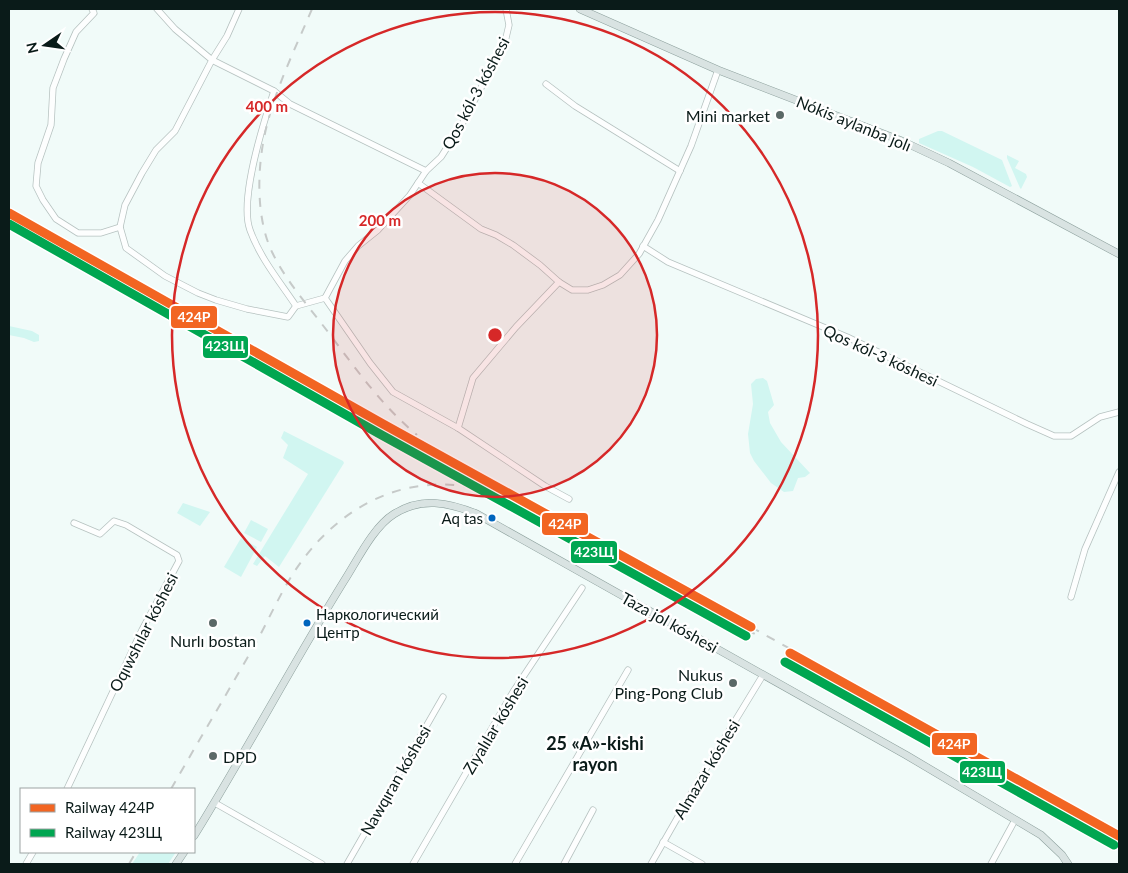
<svg xmlns="http://www.w3.org/2000/svg" width="1128" height="873" viewBox="0 0 1128 873" font-family="Lato,sans-serif">
	<style>
		.green { fill: #d1f6f1 }
		.lines { fill: none; stroke-linecap: round; stroke-linejoin: round }
		.minor-casing { stroke: #b6c2c0; stroke-width: 7 }
		.major-casing { stroke: #8da09d; stroke-width: 8 }
		.minor { stroke: #fdfefe; stroke-width: 5.5 }
		.major { stroke: #d9e3e2; stroke-width: 7 }
		.rail { stroke: #c6cac9; stroke-width: 2; stroke-dasharray: 9 9; stroke-linecap: butt }
		.rail-1-casing { stroke: #fff; stroke-width: 12 }
		.rail-2-casing { stroke: #fff; stroke-width: 12 }
		.rail-1 { stroke: #f26522; stroke-width: 9 }
		.rail-2 { stroke: #00a651; stroke-width: 9 }
		.ring { fill: none; stroke: #d62828; stroke-width: 2.5 }
		.poi-dot { fill: #5b6967; stroke: #fff; stroke-width: 2 }
		.bus-dot { fill: #0065bd; stroke: #fff; stroke-width: 2 }
		.labels { text-anchor: middle; dominant-baseline: central; stroke-width: 5; stroke-linejoin: round; paint-order: stroke }
		.bus-label { font-size: 15px; fill: #0a1b19; stroke: #fff; text-anchor: end }
		.street-label { font-size: 16px; fill: #0a1b19; stroke: #fff }
		.poi-label { font-size: 16px; fill: #0a1b19; stroke: #fff; text-anchor: end }
		.neighbourhood-label { font-size: 18px; font-weight: bold; fill: #0a1b19; stroke: #fff }
		.centre { fill: #d62828; stroke: #fff; stroke-width: 2.5 }
		.ring-label { font-size: 15px; text-anchor: middle; font-weight: bold; fill: #d62828; stroke: #fff; stroke-width: 5; stroke-linejoin: round; paint-order: stroke }
		.line-badge { stroke: #fff; stroke-width: 2 }
		.badge-label { font-size: 14px; text-anchor: middle; font-weight: bold; fill: #fff }
	</style>
	<rect width="100%" height="100%" fill="#f1fbf9"/>
	<!-- green -->
	<g class="green">
		<path d="M938,131H942L1002,160L1012,186L1010,187L973,167L919,143V139Z"/>
		<path d="M1007,155L1019,161L1015,168L1026,174L1027,177L1021,189L1020,188L1007,158Z"/>
		<path d="M9,326L32,331L39,335V341L34,342L24,338L9,335Z"/>
		<path d="M763,378L767,381L774,405L768,412L770,423L781,442L810,473L805,477L798,478L793,491L784,492L771,483L754,461L750,453L748,434L753,404L751,384L756,379Z"/>
		<path d="M284,431L343,461L344,463L279,567L265,556L257,566L253,564L308,474L283,458L288,445L281,438Z"/>
		<path d="M183,503L210,512L200,526L177,513Z"/>
		<path d="M251,520L268,529L261,542L244,533Z"/>
		<path d="M241,538L257,547L241,577L224,567Z"/>
		<path d="M140,852H176L168,864H132Z"/>
	</g>
	<g class="lines">
		<defs>
			<g id="minor">
				<path d="M92,9L94,13L76,32L64,59L53,88L51,125L38,163L36,186L43,200L56,219L78,233H101L120,227"/>
				<path d="M157,9L175,29L212,60L175,131L156,150L142,173L125,205L120,227L126,248L165,276L198,293L216,300L247,309L288,317L296,306L325,298"/>
				<path d="M239,9L227,36L212,60L274,91L290,104L426,171"/>
				<path d="M546,84L575,106L680,171"/>
				<path d="M274,91C264,121 239,200 250,230C260,258 280,282 296,306"/>
				<path d="M418,183L481,229L496,235L513,245L540,265L559,282L572,290H588L603,285L620,275L639,254L658,220L691,146L718,70"/>
				<path d="M643,246L668,262L847,337L1027,424L1054,436H1071L1100,417L1119,412"/>
				<path d="M325,298L345,261L358,246L378,230L410,195L426,171L441,157L462,124L505,42L509,25L506,9"/>
				<path d="M325,298L370,363L393,392L458,428L545,486L569,499"/>
				<path d="M458,428L473,378L516,327L559,282"/>
				<path d="M1071,597L1085,549L1119,472"/>
				<path d="M67,789L142,630L179,561L177,555L126,525L114,521L100,534L74,523"/>
				<path d="M215,803L322,864"/>
				<path d="M663,842L702,864"/>
				<path d="M26,864L33,852"/>
				<path d="M347,864L443,697"/>
				<path d="M413,864L513,692L582,588"/>
				<path d="M515,864L628,670"/>
				<path d="M564,864L593,810"/>
				<path d="M651,864L699,780L763,675"/>
				<path d="M991,864L1015,820"/>
			</g>
			<g id="major">
				<path d="M580,9L718,70L902,141L949,163L1119,254"/>
				<path d="M194,836C246,752 292,665 344,581C357,561 373,527 394,514C421,497 448,502 477,514L906,755L1041,835L1062,855L1068,864"/>
				<path d="M176,864L184,852"/>
			</g>
		</defs>
		<!-- minor casing -->
		<use href="#minor" class="minor-casing"/>
		<!-- major casing -->
		<use href="#major" class="major-casing"/>
		<!-- minor -->
		<use href="#minor" class="minor"/>
		<!-- major -->
		<use href="#major" class="major"/>
		<!-- rail -->
		<g class="rail">
			<path d="M312,9C296,47 277,85 267,125C257,163 255,216 272,252C286,281 309,307 328,332C356,369 382,406 417,435"/>
			<path d="M668,586L755,634"/>
			<path d="M751,627L1119,832"/>
			<path d="M171,789C198,742 226,695 253,648C269,620 282,588 301,562C345,502 412,470 486,491L672,592"/>
			<path d="M129,864L136,852"/>
		</g>
		<defs>
			<g id="rail-1">
				<path d="M9,213L383,424L751,627"/>
				<path d="M790,653L1119,836"/>
			</g>
			<g id="rail-2">
				<path d="M9,224L378,433L746,636"/>
				<path d="M785,662L1114,845"/>
			</g>
		</defs>
		<!-- rail-1 casing -->
		<use href="#rail-1" class="rail-1-casing"/>
		<!-- rail-2 casing -->
		<use href="#rail-2" class="rail-2-casing"/>
		<!-- rail-1 -->
		<use href="#rail-1" class="rail-1"/>
		<!-- rail-2 -->
		<use href="#rail-2" class="rail-2"/>
	</g>
	<!-- distance rings -->
	<circle cx="495" cy="335" r="162" fill="#d62828" fill-opacity=".12"/>
	<g class="ring">
		<circle cx="495" cy="335" r="162"/>
		<circle cx="495" cy="335" r="323"/>
	</g>
	<!-- markers -->
	<g class="poi-dot">
		<circle cx="780" cy="115" r="5"/>
		<circle cx="213" cy="623" r="5"/>
		<circle cx="733" cy="683" r="5"/>
		<circle cx="213" cy="756" r="5"/>
	</g>
	<g class="bus-dot">
		<circle cx="492" cy="518" r="4.5"/>
		<circle cx="307" cy="623" r="4.5"/>
	</g>
	<g class="labels">
		<!-- bus labels -->
		<g class="bus-label">
			<text x="483" y="518">Aq tas</text>
			<text x="316" y="614" text-anchor="start">Наркологический<tspan x="316" dy="18">Центр</tspan></text>
		</g>
		<!-- street labels -->
		<g class="street-label">
			<text transform="translate(475 93) rotate(-62)">Qos kól-3 kóshesi</text>
			<text transform="translate(854 123) rotate(22)">Nókis aylanba jolı</text>
			<text transform="translate(881 355) rotate(25)">Qos kól-3 kóshesi</text>
			<text transform="translate(670 622) rotate(29)">Taza jol kóshesi</text>
			<text transform="translate(143 632) rotate(-63)">Oqıwshılar kóshesi</text>
			<text transform="translate(495 725) rotate(-59)">Zıyalılar kóshesi</text>
			<text transform="translate(706 769) rotate(-59)">Almazar kóshesi</text>
			<text transform="translate(395 780) rotate(-60)">Nawqıran kóshesi</text>
		</g>
		<!-- poi labels -->
		<g class="poi-label">
			<text x="770" y="115">Mini market</text>
			<text x="213" y="640" text-anchor="middle">Nurlı bostan</text>
			<text x="723" y="674">Nukus<tspan x="723" dy="18">Ping-Pong Club</tspan></text>
			<text x="223" y="756" text-anchor="start">DPD</text>
		</g>
		<!-- neighbourhood labels -->
		<g class="neighbourhood-label">
			<text x="595" y="743">25 «A»-kishi<tspan x="595" dy="21">rayon</tspan></text>
		</g>
	</g>
	<circle cx="495" cy="335" r="8" class="centre"/>
	<g class="ring-label">
		<text x="267" y="112">400 m</text>
		<text x="380" y="226">200 m</text>
	</g>
	<g class="line-badge">
		<rect x="170" y="305" width="48" height="24" rx="5" fill="#f26522"/>
		<rect x="202" y="335" width="47" height="24" rx="5" fill="#00a651"/>
		<rect x="541" y="512" width="48" height="24" rx="5" fill="#f26522"/>
		<rect x="570" y="540" width="48" height="24" rx="5" fill="#00a651"/>
		<rect x="931" y="732" width="47" height="24" rx="5" fill="#f26522"/>
		<rect x="959" y="760" width="47" height="24" rx="5" fill="#00a651"/>
	</g>
	<g class="badge-label">
		<text x="194" y="322">424Р</text>
		<text x="225" y="351">423Щ</text>
		<text x="565" y="529">424Р</text>
		<text x="594" y="557">423Щ</text>
		<text x="954" y="749">424Р</text>
		<text x="982" y="777">423Щ</text>
	</g>
	<!-- border -->
	<rect width="1128" height="873" fill="none" stroke="#0a1b19" stroke-width="20"/>
	<!-- legend -->
	<rect x="20" y="788" width="175" height="65" fill="#ffffff" stroke="#9da4a3"/>
	<rect x="30" y="804" width="25" height="8" fill="#f26522" stroke="#9da4a3"/>
	<text x="65" y="813" font-size="15" fill="#0a1b19">Railway 424Р</text>
	<rect x="30" y="829" width="25" height="8" fill="#00a651" stroke="#9da4a3"/>
	<text x="65" y="838" font-size="15" fill="#0a1b19">Railway 423Щ</text>
	<!-- north arrow -->
	<g transform="translate(45 45) rotate(257)" stroke="#ffffff" stroke-width="4" paint-order="stroke">
	<path d="M0-4L9 19L0 12L-9 19Z" fill="#0a1b19"/>
	<text y="-8" font-size="14" font-weight="bold" text-anchor="middle" fill="#0a1b19">N</text>
	</g>
</svg>
